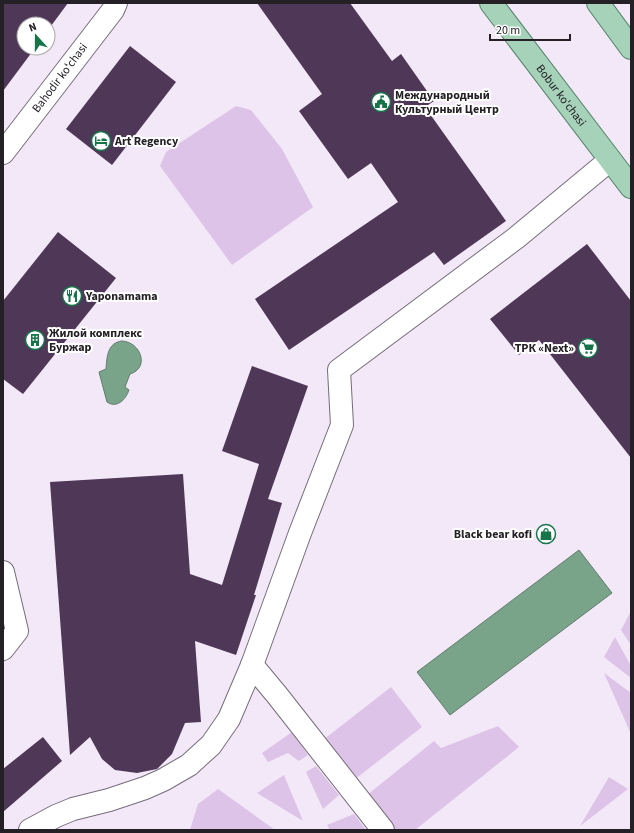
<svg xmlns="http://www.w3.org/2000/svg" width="634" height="833" viewBox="0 0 634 833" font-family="'Source Sans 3',sans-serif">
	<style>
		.green { fill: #dec3e8 }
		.water { fill: #79a48a; stroke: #607c6c }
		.building { fill: #4f3757 }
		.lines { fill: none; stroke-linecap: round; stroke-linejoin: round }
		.minor-casing { stroke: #776d7b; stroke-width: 24 }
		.major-casing { stroke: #528067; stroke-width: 24 }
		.minor { stroke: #fff; stroke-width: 22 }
		.major { stroke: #a6d2b9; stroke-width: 22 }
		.labels { text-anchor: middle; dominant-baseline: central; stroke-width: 4; stroke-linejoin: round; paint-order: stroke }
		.street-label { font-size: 12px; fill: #242025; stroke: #fff }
		.poi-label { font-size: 12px; font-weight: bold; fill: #242025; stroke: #fff; text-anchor: start }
	</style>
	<rect width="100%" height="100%" fill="#f3e8f7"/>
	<!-- green -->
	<g class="green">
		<path d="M236,106L251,110L282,149L313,207L232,265L160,166L166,152Z"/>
		<path d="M631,611V645L621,630Z"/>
		<path d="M615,637L631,666V678L604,657Z"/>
		<path d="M604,673L631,693V734Z"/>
		<path d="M391,687L422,727L354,780L323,740Z"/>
		<path d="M498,726L519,747L415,830H394L367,795L434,741L441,748Z"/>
		<path d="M292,732L308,755L299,761L288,753L268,762L262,753Z"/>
		<path d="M316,766L339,795L323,809L306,772Z"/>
		<path d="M284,775L303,821L257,793Z"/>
		<path d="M609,777L628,789L580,826Z"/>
		<path d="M218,789L275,830H190L198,804Z"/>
		<path d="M354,814L366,830H330L327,825Z"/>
	</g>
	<!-- water -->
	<g class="water">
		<path d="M122,341C141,342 150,368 130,374L125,387L129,390C126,399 117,409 107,402L99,372L106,369C107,357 107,343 122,341Z"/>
		<path d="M579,550L612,593L450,715L417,672Z"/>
	</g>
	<!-- building -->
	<g class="building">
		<path d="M3,3H68L48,30V24H24V48H35L3,91Z"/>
		<path d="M257,3H350L392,61L401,54L434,101L425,107L506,221L444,265L434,252L289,350L255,299L398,202L371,163L348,179L299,111L322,94Z"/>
		<path d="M130,46L176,82L112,165L66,129Z"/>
		<path d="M58,232L116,278L23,394L3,379V301Z"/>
		<path d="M587,244L631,301V458L539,340L519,355L490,319Z"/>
		<path d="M252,366L308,386L268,499L282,503L254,595H256L236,655L195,641L201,722L185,723L172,754L157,769L137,773L115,770L102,759L90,737L70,755L50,482L183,474L190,574L222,585L259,464L222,451Z"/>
		<path d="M43,737L62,761L3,812V769Z"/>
	</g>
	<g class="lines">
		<defs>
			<g id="minor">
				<path d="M3,153L113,10L116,3"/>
				<path d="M3,572L17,631L3,649"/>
				<path d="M252,665L277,695L383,830"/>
				<path d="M30,830L56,816L73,809L109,800L145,788L163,780L189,765L211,745L229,719L252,665L300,533L342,425L339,370L516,238L610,160"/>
			</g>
			<g id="major">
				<path id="s1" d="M491,3L631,187"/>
				<path d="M598,3L631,48"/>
			</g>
		</defs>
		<!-- minor casing -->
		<use href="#minor" class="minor-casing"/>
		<!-- major casing -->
		<use href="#major" class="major-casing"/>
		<!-- minor -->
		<use href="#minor" class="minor"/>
		<!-- major -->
		<use href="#major" class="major"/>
	</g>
	<!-- icons -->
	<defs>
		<symbol id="civic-ring" viewBox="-11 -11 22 22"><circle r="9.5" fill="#fff" stroke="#167449" stroke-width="1.5"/><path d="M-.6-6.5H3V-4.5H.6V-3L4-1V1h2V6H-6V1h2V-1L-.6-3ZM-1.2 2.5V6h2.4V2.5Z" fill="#167449"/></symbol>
		<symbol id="hotel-ring" viewBox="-11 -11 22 22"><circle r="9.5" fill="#fff" stroke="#167449" stroke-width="1.5"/><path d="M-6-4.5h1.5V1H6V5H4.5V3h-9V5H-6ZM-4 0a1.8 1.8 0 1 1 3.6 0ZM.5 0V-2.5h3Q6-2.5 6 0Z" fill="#167449"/></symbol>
		<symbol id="restaurant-ring" viewBox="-11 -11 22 22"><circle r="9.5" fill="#fff" stroke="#167449" stroke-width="1.5"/><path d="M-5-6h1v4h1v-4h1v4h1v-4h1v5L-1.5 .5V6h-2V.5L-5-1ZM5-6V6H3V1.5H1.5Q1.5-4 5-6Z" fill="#167449"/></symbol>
		<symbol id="building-ring" viewBox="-11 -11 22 22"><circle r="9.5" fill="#fff" stroke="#167449" stroke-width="1.5"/><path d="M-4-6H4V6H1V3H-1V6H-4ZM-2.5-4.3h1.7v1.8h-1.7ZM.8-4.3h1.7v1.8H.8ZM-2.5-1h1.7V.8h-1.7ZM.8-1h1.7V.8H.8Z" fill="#167449"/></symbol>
		<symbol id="supermarket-ring" viewBox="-11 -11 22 22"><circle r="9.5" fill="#fff" stroke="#167449" stroke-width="1.5"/><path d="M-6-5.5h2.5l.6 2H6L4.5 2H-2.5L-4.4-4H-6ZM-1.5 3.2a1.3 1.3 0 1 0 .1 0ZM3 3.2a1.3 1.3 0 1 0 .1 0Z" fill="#167449"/></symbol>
		<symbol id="shop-ring" viewBox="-11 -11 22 22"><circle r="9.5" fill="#fff" stroke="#167449" stroke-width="1.5"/><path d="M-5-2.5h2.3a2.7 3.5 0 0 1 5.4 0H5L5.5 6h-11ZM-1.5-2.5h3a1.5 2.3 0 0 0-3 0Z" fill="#167449"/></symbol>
	</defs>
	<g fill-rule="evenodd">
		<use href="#civic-ring" x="370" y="91" width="22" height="22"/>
		<use href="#hotel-ring" x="90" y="130" width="22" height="22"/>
		<use href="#restaurant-ring" x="61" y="285" width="22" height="22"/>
		<use href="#building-ring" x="24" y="329" width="22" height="22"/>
		<use href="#supermarket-ring" x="577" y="337" width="22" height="22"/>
		<use href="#shop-ring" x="535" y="523" width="22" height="22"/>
	</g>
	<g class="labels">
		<!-- street labels -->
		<g class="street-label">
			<text transform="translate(60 78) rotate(-53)">Bahodir koʻchasi</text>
			<text stroke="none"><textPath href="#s1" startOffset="116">Bobur ko'chasi</textPath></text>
		</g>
		<!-- poi labels -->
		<g class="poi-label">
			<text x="395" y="95">Международный<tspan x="395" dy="14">Культурный Центр</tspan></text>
			<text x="115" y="141">Art Regency</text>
			<text x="86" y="296">Yaponamama</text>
			<text x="49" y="333">Жилой комплекс<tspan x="49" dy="14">Буржар</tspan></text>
			<text x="574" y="348" text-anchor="end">ТРК «Next»</text>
			<text x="532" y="534" text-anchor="end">Black bear kofi</text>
		</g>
	</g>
	<!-- border -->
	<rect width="634" height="833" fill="none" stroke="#242025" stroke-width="8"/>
	<!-- north arrow -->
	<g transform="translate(36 36) rotate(339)"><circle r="19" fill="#ffffff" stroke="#a7a6a8"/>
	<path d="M0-3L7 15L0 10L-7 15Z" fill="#167449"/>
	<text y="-6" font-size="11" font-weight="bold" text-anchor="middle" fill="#242025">N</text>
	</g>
	<!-- scale -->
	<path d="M490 34v6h80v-6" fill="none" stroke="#242025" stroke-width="2"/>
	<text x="496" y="34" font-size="12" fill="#242025" stroke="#ffffff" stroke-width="3" paint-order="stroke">20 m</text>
</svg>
